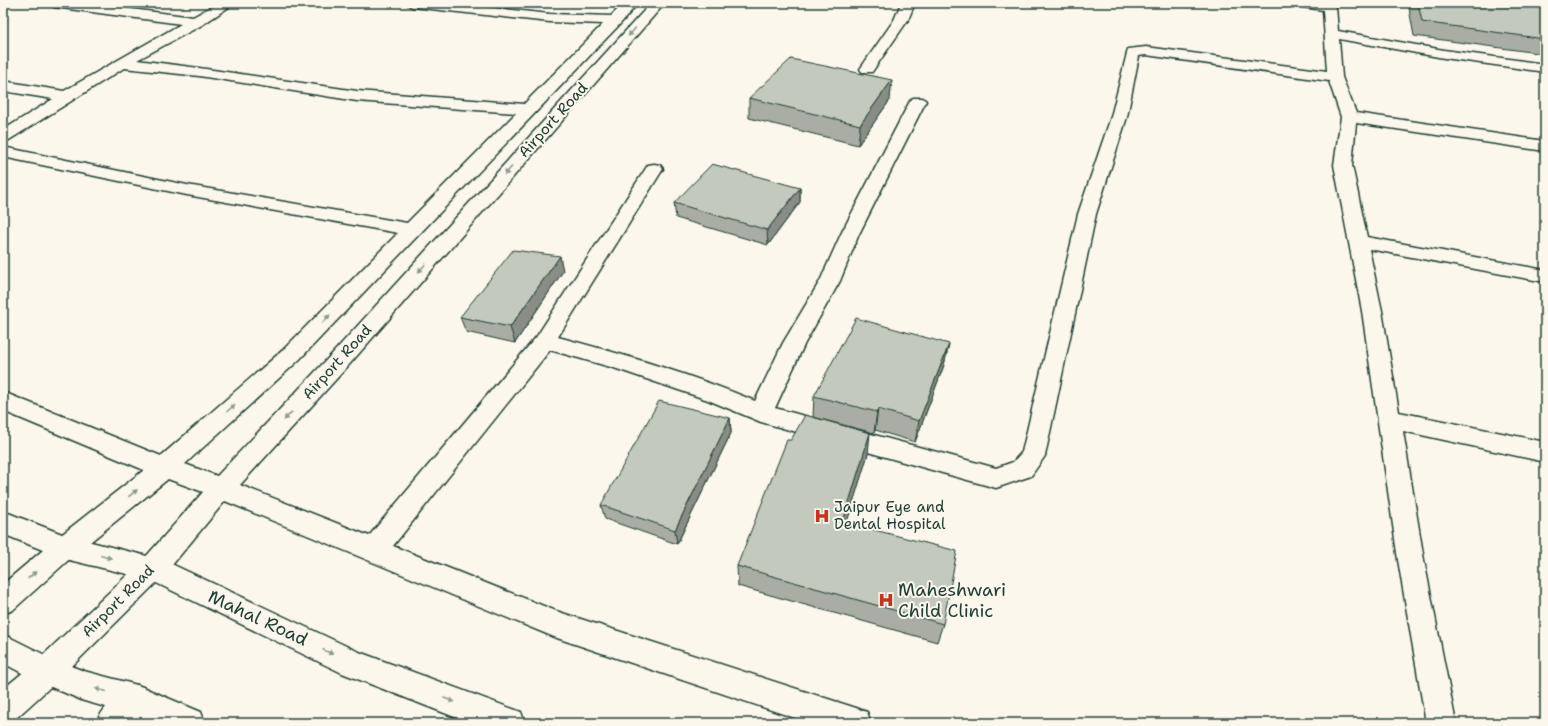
<svg xmlns="http://www.w3.org/2000/svg" width="1548" height="726" viewBox="0 0 1548 726" font-family="'Shantell Sans',sans-serif">
	<style>
		.lines { fill: none; stroke-linecap: round; stroke-linejoin: round }
		.minor-casing { stroke: #1f3d34; stroke-width: 3 }
		.major-casing { stroke: #1f3d34; stroke-width: 3 }
		.minor { fill: #fbf7ec; fill-rule: evenodd }
		.major { fill: #fbf7ec; fill-rule: evenodd }
		.wall { fill: #a9ada3; stroke: #1f3d34 }
		.shaded-wall { fill: #898d85; stroke: #1f3d34 }
		.building { fill: #c4c9be; stroke: #1f3d34 }
		.oneway { fill: #8d9a90 }
		.labels { text-anchor: middle; dominant-baseline: central; stroke-width: 4; stroke-linejoin: round; paint-order: stroke }
		.street-label { font-size: 15px; fill: #1f3d34; stroke: #fbf7ec }
		.poi-label { font-size: 15px; fill: #1f3d34; stroke: #fbf7ec; text-anchor: start }
		.near-poi-label { font-size: 18px; fill: #1f3d34; stroke: #fbf7ec; text-anchor: start }
		.near-street-label { font-size: 18px; fill: #1f3d34; stroke: #fbf7ec }
	</style>
	<rect width="100%" height="100%" fill="#fbf7ec"/>
	<filter id="ink" filterUnits="userSpaceOnUse"><feTurbulence type="fractalNoise" baseFrequency=".025" numOctaves="2"/><feDisplacementMap in="SourceGraphic" scale="8" xChannelSelector="R" yChannelSelector="G"/><feConvolveMatrix kernelMatrix="1 2 1 2 8 2 1 2 1" color-interpolation-filters="sRGB"/></filter>
	<g filter="url(#ink)">
		<g class="lines">
			<defs>
				<g id="minor">
					<path d="M47,3H84L193,17L218,3H235L202,25L137,60L199,68L357,91L524,104L603,24L550,22L412,7L405,3H448L550,14L611,16L624,3H638L621,23L299,360L185,464L217,476L332,354L651,3H665L348,366L240,485L369,536L537,336L648,165L654,164L660,165L663,169L558,337C625,355 691,374 755,401L783,343L820,281L841,234L910,101L913,98H923L926,101L859,234L840,281L805,343L775,408L996,468L1013,462L1022,452L1078,214L1111,117L1128,49L1146,47L1327,71L1323,10L1296,6L1294,3H1329L1334,4L1336,7L1338,31L1444,50L1545,64V72L1444,58L1339,39L1342,77L1356,113L1545,141V151L1356,123L1352,165L1367,237L1545,270V282L1369,249L1382,311L1399,412L1545,442V462L1403,431L1424,560L1456,723H1426L1398,560L1362,311L1334,165L1341,117L1329,81L1146,55L1139,56L1127,117L1096,214L1045,456L1031,476L996,488L761,422L708,400L614,368L550,350L393,546L556,611L856,708L867,712L871,723H810L554,637L225,501L163,576L57,681L14,720L3,723V689L37,661L143,560L203,492L168,479L74,555L13,610L3,614V584L56,539L144,470L3,411V392L161,456L283,350L398,233L187,195L3,157V147L187,185L407,223L516,113L357,101L199,76L124,68L9,140L3,142V130L53,99L3,91V81L64,91L181,24L54,7Z"/>
					<path d="M901,3H915L908,20L872,72H862L860,69L894,20Z"/>
					<path d="M137,685L148,689L152,700L148,711L134,723H96C103,706 120,692 137,685Z"/>
				</g>
				<g id="major">
					<path d="M3,511L67,536L163,560L359,652L521,712L525,723H470L342,673L148,579L65,559L3,534Z"/>
					<path d="M3,634L57,661L84,671L137,685L201,712L205,723H154L135,715L84,701L37,681L3,663Z"/>
				</g>
			</defs>
			<!-- minor casing -->
			<use href="#minor" class="minor-casing"/>
			<!-- major casing -->
			<use href="#major" class="major-casing"/>
			<!-- minor -->
			<use href="#minor" class="minor"/>
			<!-- major -->
			<use href="#major" class="major"/>
		</g>
		<!-- wall -->
		<g class="wall">
			<path d="M1408,3H1545V54L1414,36Z"/>
			<path d="M749,98L890,100L858,145L749,118Z"/>
			<path d="M800,188V202L768,245L676,218L674,203Z"/>
			<path d="M563,271L515,343L466,332L460,317Z"/>
			<path d="M949,344L944,365L915,442L875,430L874,433L813,417L814,396Z"/>
			<path d="M730,418L731,433L677,544L605,519L601,505Z"/>
			<path d="M868,454L846,523L943,624L937,642L738,586L737,566Z"/>
		</g>
		<!-- shaded-wall -->
		<g class="shaded-wall">
			<path d="M892,80L890,100L858,145L860,125Z"/>
			<path d="M800,188V202L768,245L767,230Z"/>
			<path d="M560,256L563,271L515,343L510,327Z"/>
			<path d="M949,344L944,365L915,442L919,421Z"/>
			<path d="M878,409L875,430L874,433L877,412Z"/>
			<path d="M730,418L731,433L677,544L675,530Z"/>
			<path d="M870,433L868,454L841,542L843,522Z"/>
		</g>
		<!-- building -->
		<g class="building">
			<path d="M1418,3H1545V39L1422,22Z"/>
			<path d="M791,59L892,80L860,125L749,98Z"/>
			<path d="M712,164L800,188L767,230L674,203Z"/>
			<path d="M513,250L560,256L510,327L460,317Z"/>
			<path d="M856,318L949,344L919,421L878,409L877,412L814,396Z"/>
			<path d="M659,401L730,418L675,530L601,505Z"/>
			<path d="M805,415L870,433L843,522L957,551L943,624L737,566L787,440H791Z"/>
		</g>
		<!-- one-way arrows -->
		<defs><path id="oneway-solid" d="M-6-.8H1V-3.2L6.5 0L1 3.2V.8H-6Z"/></defs>
		<g class="oneway">
			<use href="#oneway-solid" transform="translate(632 32) rotate(132)"/>
			<use href="#oneway-solid" transform="translate(508 171) rotate(132)"/>
			<use href="#oneway-solid" transform="translate(422 268) rotate(132)"/>
			<use href="#oneway-solid" transform="translate(326 319) rotate(-46)"/>
			<use href="#oneway-solid" transform="translate(231 408) rotate(-42)"/>
			<use href="#oneway-solid" transform="translate(288 416) rotate(133)"/>
			<use href="#oneway-solid" transform="translate(133 493) rotate(-39)"/>
			<use href="#oneway-solid" transform="translate(106 557) rotate(14)"/>
			<use href="#oneway-solid" transform="translate(32 575) rotate(-41)"/>
			<use href="#oneway-solid" transform="translate(328 652) rotate(25)"/>
			<use href="#oneway-solid" transform="translate(101 690) rotate(-165)"/>
			<use href="#oneway-solid" transform="translate(449 700) rotate(21)"/>
		</g>
	</g>
	<!-- icons -->
	<defs>
		<symbol id="hospital-bare" viewBox="-9 -9 18 18"><path d="M-5-5h3v3.5h4V-5h3V5h-3V1.5h-4V5h-3Z" fill="#c8321e" stroke="#fbf7ec" stroke-width="2.5" paint-order="stroke"/></symbol>
	</defs>
	<g fill-rule="evenodd">
		<use href="#hospital-bare" x="811" y="505" width="22" height="22"/>
		<use href="#hospital-bare" x="875" y="589" width="22" height="22"/>
	</g>
	<g class="labels">
		<!-- street labels -->
		<g class="street-label">
			<text transform="translate(553 120) rotate(-48)">Airport Road</text>
			<text transform="translate(337 362) rotate(-48)">Airport Road</text>
			<text transform="translate(118 601) rotate(-45)">Airport Road</text>
		</g>
		<!-- poi labels -->
		<g class="poi-label">
			<text x="834" y="507">Jaipur Eye and<tspan x="834" dy="17">Dental Hospital</tspan></text>
		</g>
		<!-- near-poi labels -->
		<g class="near-poi-label">
			<text x="898" y="590">Maheshwari<tspan x="898" dy="21">Child Clinic</tspan></text>
		</g>
		<!-- near-street labels -->
		<g class="near-street-label">
			<text transform="translate(258 618) rotate(25)">Mahal Road</text>
		</g>
	</g>
	<!-- margin -->
	<rect width="1548" height="726" fill="none" stroke="#fbf7ec" stroke-width="16"/>
	<rect x="8" y="8" width="1532" height="710" fill="none" stroke="#1f3d34" stroke-width="1.5" filter="url(#ink)"/>
</svg>
